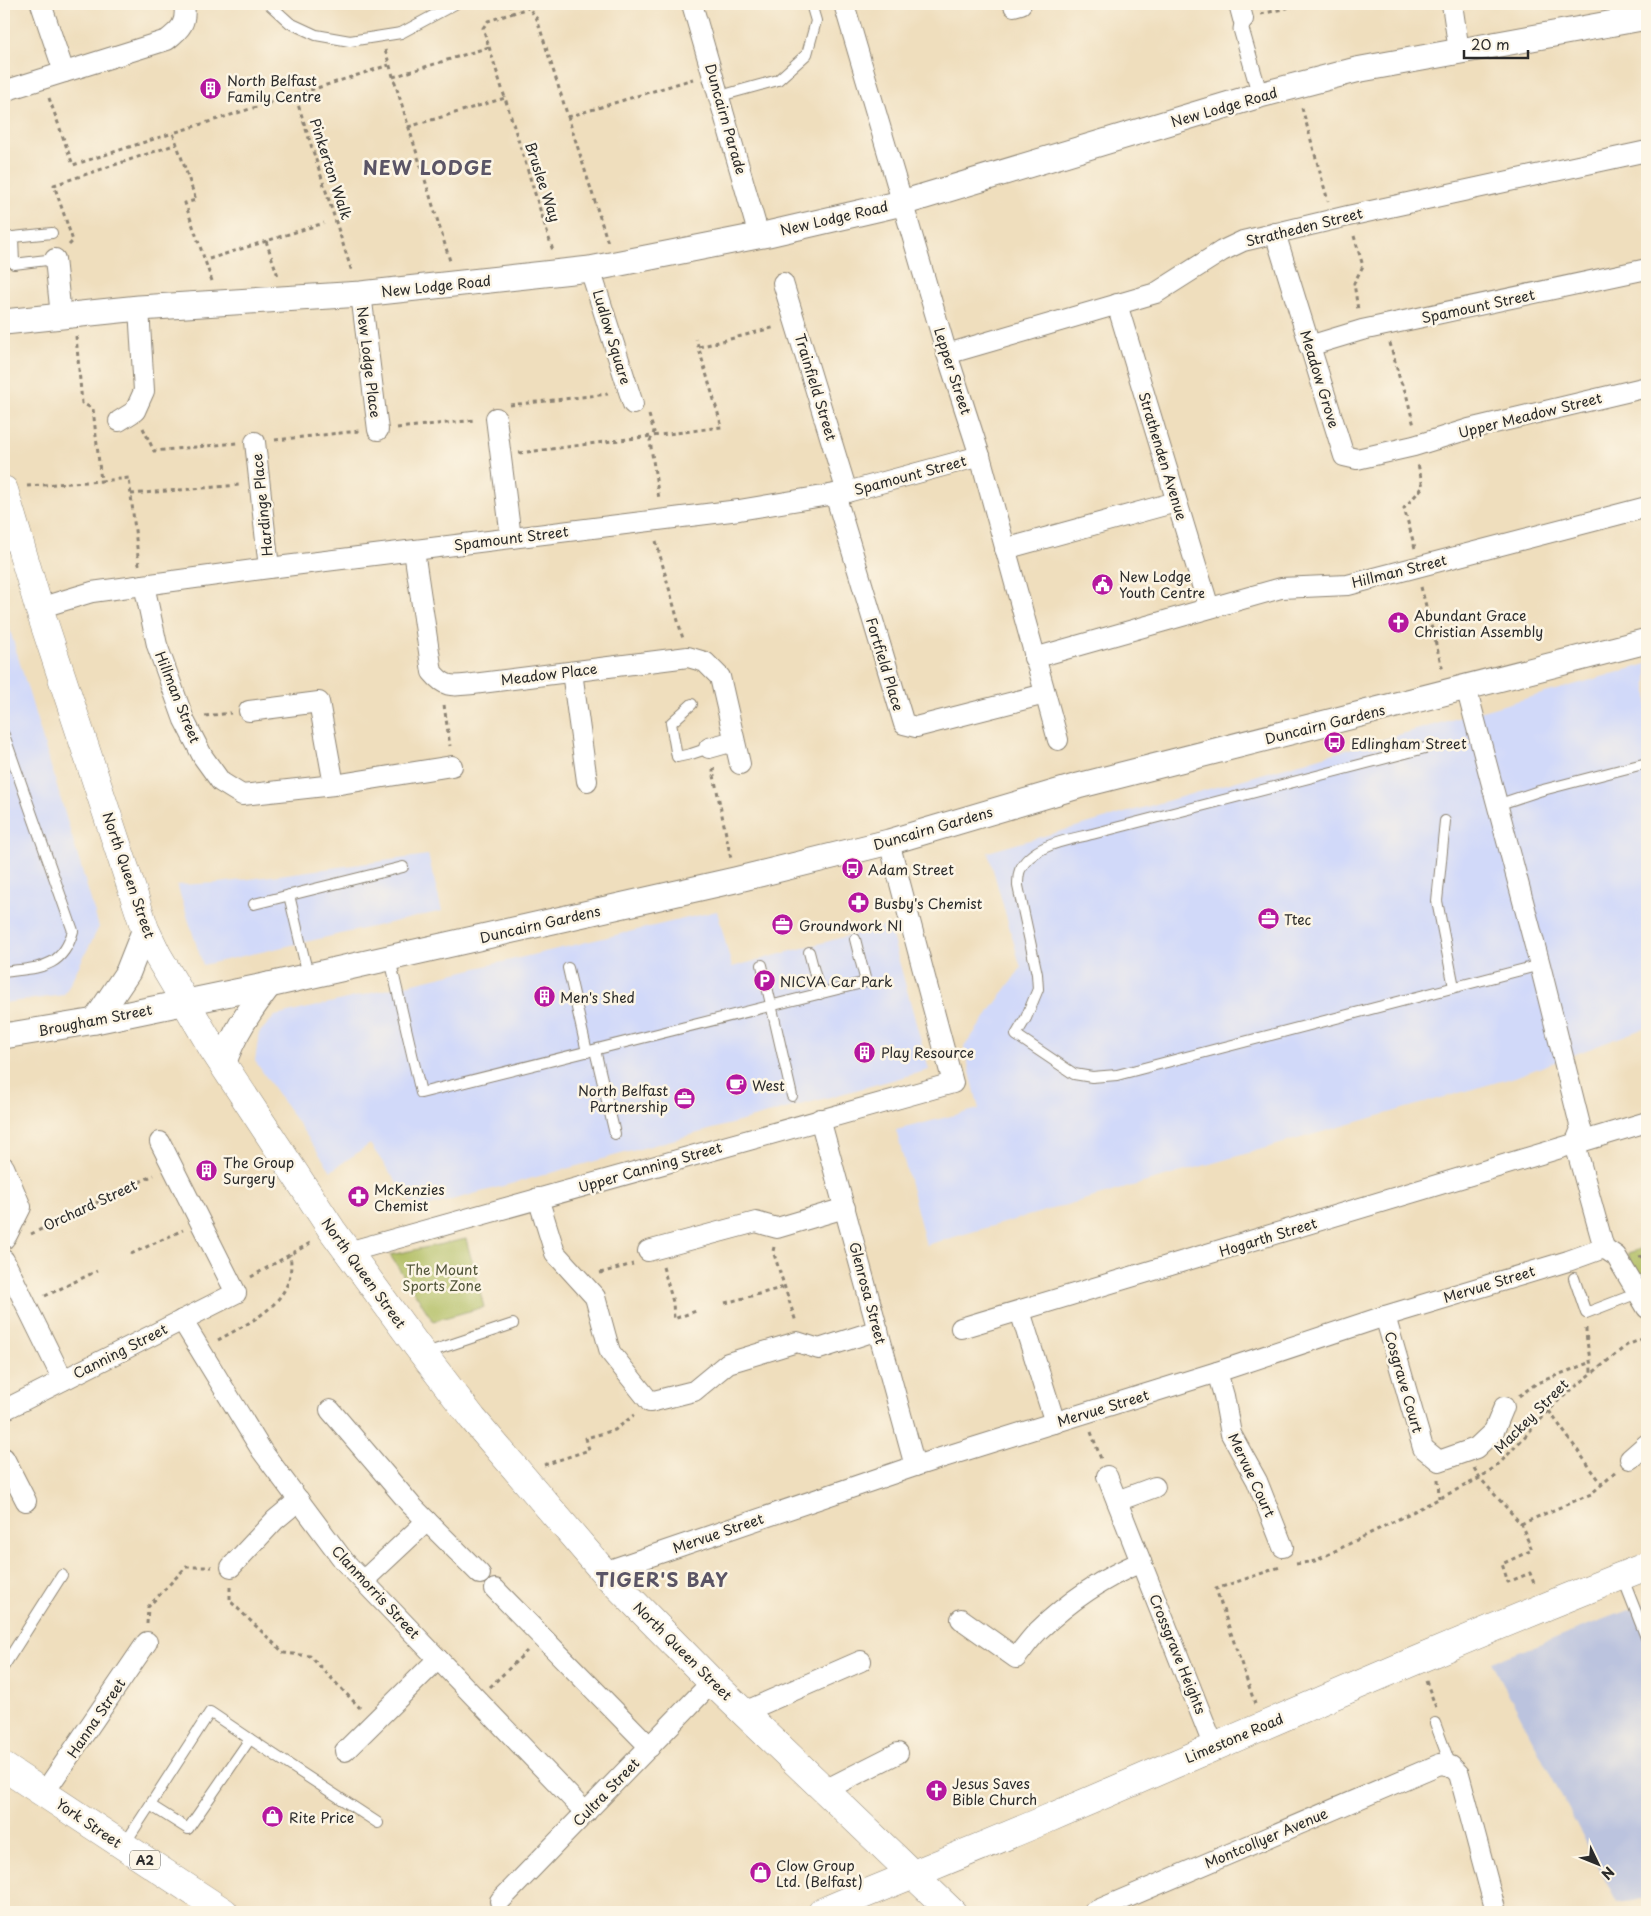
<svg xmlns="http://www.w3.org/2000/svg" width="1651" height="1916" viewBox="0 0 1651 1916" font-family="'Playpen Sans',sans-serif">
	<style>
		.built { fill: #d1d9f9 }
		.industrial { fill: #bbc3de }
		.green { fill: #adbb5d; stroke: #6c7344 }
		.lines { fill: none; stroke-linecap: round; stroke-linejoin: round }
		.service-casing { stroke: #8d8474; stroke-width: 12 }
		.pedestrian-casing { stroke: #8d8474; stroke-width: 17 }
		.minor-casing { stroke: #8d8474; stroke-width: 22 }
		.tertiary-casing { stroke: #8d8474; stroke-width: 27 }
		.secondary-casing { stroke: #8d8474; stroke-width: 29 }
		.primary-casing { stroke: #8d8474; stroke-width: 29 }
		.path { stroke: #8d8474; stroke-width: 3; stroke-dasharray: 4 4; stroke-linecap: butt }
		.service { stroke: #fff; stroke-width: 10 }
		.pedestrian { stroke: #fff; stroke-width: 15 }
		.minor { stroke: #fff; stroke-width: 20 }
		.tertiary { stroke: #fff; stroke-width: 25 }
		.secondary { stroke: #fff; stroke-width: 28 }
		.primary { stroke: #fff; stroke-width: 28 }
		.labels { text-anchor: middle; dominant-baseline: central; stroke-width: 5; stroke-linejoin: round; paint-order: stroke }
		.shield { fill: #fcf5e5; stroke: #6a6863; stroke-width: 1 }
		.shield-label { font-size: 12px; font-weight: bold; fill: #2b2b2b }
		.poi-label { font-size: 14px; fill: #2b2b2b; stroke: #fcf5e5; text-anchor: start }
		.street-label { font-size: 14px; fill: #2b2b2b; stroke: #fcf5e5 }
		.park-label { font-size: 14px; fill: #52563a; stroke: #fcf5e5 }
		.district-label { font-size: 19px; font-weight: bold; letter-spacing: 1px; fill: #5b5566; stroke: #fcf5e5 }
	</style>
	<rect width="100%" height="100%" fill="#fcf5e5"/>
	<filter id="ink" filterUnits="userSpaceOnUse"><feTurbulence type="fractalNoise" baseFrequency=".02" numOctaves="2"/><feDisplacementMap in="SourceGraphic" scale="10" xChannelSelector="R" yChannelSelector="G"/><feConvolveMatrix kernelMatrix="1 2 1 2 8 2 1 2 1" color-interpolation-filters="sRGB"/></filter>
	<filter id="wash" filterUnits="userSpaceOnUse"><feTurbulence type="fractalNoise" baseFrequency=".0096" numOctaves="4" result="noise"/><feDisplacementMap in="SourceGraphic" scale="20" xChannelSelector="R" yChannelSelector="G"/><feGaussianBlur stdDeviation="1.12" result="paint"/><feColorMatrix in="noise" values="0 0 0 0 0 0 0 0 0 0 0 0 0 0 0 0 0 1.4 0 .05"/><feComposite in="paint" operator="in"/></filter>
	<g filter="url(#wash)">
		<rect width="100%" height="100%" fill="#efdebd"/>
		<!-- built -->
		<g class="built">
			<path d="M4,610L99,927L64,995L4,1003Z"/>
			<path d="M1647,664V1027L1515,1077L926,1245L896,1130L979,1109L964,1047L1021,968L988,852Z"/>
			<path d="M428,855L442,911L203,965L177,885L220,883Z"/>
			<path d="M717,911L732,967L889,925L929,1070L426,1207L410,1202L370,1144L331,1171L255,1061L259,1033L275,1016Z"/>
		</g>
		<!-- industrial -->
		<path class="industrial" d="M1647,1603V1898L1617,1902L1492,1662Z"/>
		<!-- green -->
		<g class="green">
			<path d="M466,1239L484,1307L433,1321L390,1255Z"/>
			<path d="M1647,1247V1294L1636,1276L1628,1253Z"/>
		</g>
	</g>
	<g filter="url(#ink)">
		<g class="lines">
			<defs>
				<g id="service">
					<path d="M269,4L290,23L316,35L350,41L401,33L455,4"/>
					<path d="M720,96L778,80L807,54L816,21L811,4"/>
					<path d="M52,233L13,237L14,264L55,259"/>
					<path d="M692,704L671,723L677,757L691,754L709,748"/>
					<path d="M4,735L73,931C62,970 38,967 4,972"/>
					<path d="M1425,748L1096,833C1071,840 1033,843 1020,870C1018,875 1018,881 1018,886L1037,974L1038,989L1026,1018L1016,1035L1074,1074L1092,1077L1117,1075L1540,965"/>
					<path d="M1497,805L1539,791L1647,763"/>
					<path d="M1445,821L1437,901L1454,987"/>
					<path d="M289,895L308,975"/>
					<path d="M254,904L403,867"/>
					<path d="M809,952L820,994"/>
					<path d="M390,959L421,1093L866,982L855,939"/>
					<path d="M762,965L792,1096"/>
					<path d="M568,968L587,1052"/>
					<path d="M595,1050L615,1134"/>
					<path d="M1574,1278L1586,1313L1638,1293"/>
					<path d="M426,1353L513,1324"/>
					<path d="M1622,1576L1647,1640"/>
					<path d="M4,1666L62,1575"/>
					<path d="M1435,1723L1451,1766"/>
					<path d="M250,1739L378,1823"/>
					<path d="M124,1845L150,1805L188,1829L250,1739L210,1712L150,1805"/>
				</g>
				<path id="pedestrian" d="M1243,19L1241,29L1260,95"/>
				<g id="minor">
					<path d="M41,4L64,72"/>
					<path d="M692,4L759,236"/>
					<path d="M844,4L947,354L980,456L1058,740"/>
					<path d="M1239,4L1243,19"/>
					<path d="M1452,4L1459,51"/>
					<path d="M1014,6L1021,4"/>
					<path d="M4,91L167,40C181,29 187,23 184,4"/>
					<path d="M1275,233L1344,456L1357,459L1414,446L1469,429L1647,387"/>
					<path d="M55,259L61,316"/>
					<path d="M590,269L633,404"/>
					<path d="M783,283L847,492"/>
					<path d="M361,294L378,430"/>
					<path d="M1117,304L1209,608"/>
					<path d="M1309,346L1362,330L1647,269"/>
					<path d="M947,354L1156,293L1222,251L1243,241L1348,216L1647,151"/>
					<path d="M496,418L511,538"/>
					<path d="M119,421L135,411L144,391L139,308"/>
					<path d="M255,442L269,568"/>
					<path d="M835,494L904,724L916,727L1045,694"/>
					<path d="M1005,549L1176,502"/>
					<path d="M414,551L432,672C446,689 453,686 473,684L688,657L705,662L720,677L740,764"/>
					<path d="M144,585L157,645L184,720L203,757L221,782L242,795L334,785L452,766"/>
					<path d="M39,608L92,592L269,568L739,510L847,492L980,456"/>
					<path d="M1034,658L1281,588L1348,585L1647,507"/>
					<path d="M572,672L587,781"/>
					<path d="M1466,687L1540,965L1581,1129L1575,1144L1604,1248"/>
					<path d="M249,711L319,702L334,785"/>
					<path d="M709,748L734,741"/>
					<path d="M820,1119L915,1466"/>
					<path d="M4,1167L21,1207L7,1235L4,1239"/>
					<path d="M538,1198L555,1253L595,1297L610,1352L650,1402L694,1391L728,1363L797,1342L819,1349L878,1330"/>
					<path d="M1604,1248L1616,1256L1647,1308"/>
					<path d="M648,1251L756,1222L777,1228L845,1208"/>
					<path d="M348,1252L953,1083L889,842"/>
					<path d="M4,1260L63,1380"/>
					<path d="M1020,1311L1055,1423"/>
					<path d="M1385,1316L1423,1448L1439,1461L1476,1448L1494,1431L1504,1407"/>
					<path d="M182,1320L262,1451L344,1561L586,1813"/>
					<path d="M961,1328L1647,1122"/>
					<path d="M1217,1372L1224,1396L1231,1434L1257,1481L1283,1547"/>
					<path d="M4,1410L236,1293L160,1142"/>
					<path d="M330,1410L411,1505L480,1574"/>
					<path d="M4,1458L26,1501"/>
					<path d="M1630,1459L1647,1444"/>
					<path d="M1107,1476L1214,1747"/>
					<path d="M1117,1501L1155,1487"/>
					<path d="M231,1567L275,1520L299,1500"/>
					<path d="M604,1572L915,1466L1217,1372L1385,1316L1568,1261L1604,1248"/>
					<path d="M363,1581L427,1521"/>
					<path d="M495,1589L650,1747"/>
					<path d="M961,1619L1016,1658C1023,1649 1030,1639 1038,1631C1068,1602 1103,1578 1141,1562"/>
					<path d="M744,1712L861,1661"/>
					<path d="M345,1751L438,1659"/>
					<path d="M825,1790L898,1753"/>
					<path d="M44,1793L147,1642"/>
					<path d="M500,1901L712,1682"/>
					<path d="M1093,1912L1440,1764L1451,1766L1459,1774L1496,1912"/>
				</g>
				<g id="tertiary">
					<path d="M4,322L139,308L361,294L590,269L768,234L902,203L1260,95L1356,70L1647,17"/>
					<path d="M95,1021L128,972L145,929"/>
					<path d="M4,1036L95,1021L269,985L735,880L889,842L1078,786L1647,641"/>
					<path d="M223,1065C233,1034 250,1010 269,985"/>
				</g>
				<g id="secondary">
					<path d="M4,490L39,608L145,929L158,956L213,1049L332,1230L417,1346L473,1419L604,1572L656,1625L712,1682L952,1912"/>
					<path d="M822,1912C897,1880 972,1851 1047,1819C1246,1734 1445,1645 1647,1566"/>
				</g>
				<path id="primary" d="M4,1767L224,1912"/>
			</defs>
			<!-- service casing -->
			<use href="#service" class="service-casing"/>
			<!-- pedestrian casing -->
			<use href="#pedestrian" class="pedestrian-casing"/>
			<!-- minor casing -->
			<use href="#minor" class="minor-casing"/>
			<!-- tertiary casing -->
			<use href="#tertiary" class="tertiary-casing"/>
			<!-- secondary casing -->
			<use href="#secondary" class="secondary-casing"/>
			<!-- primary casing -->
			<use href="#primary" class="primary-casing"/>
			<!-- path -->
			<g class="path">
				<path d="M509,4L513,13L528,8"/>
				<path d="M526,4L537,19L608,243"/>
				<path d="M1261,14L1304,4"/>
				<path d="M489,47L553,251"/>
				<path d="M385,50L450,261"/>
				<path d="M393,77L489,47L483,28L488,21L513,13"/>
				<path d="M295,95L389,65"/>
				<path d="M49,98L73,165L173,133"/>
				<path d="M1302,108L1328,201"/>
				<path d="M568,117L693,79"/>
				<path d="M408,127L505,98"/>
				<path d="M1354,236L1363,266L1354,283L1358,310"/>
				<path d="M266,241L278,276"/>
				<path d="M69,245L73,241L54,185L177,144"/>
				<path d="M209,259L324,223"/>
				<path d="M212,281L185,203L196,200L173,133L295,95L352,272"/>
				<path d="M76,336L82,403L93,409L101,481L129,478L139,565"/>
				<path d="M1390,343L1400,380L1406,393L1414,426"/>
				<path d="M699,347L776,327"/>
				<path d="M510,405L608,394"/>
				<path d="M649,415L654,432L650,441L659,499"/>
				<path d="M143,428L154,451L237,443"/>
				<path d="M397,428L476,420"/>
				<path d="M275,440L359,431"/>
				<path d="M519,453L722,427L696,339"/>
				<path d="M27,486L101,481"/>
				<path d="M131,494L240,485"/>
				<path d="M656,541L683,639"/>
				<path d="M1415,548L1404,508L1423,487L1418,464"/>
				<path d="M1421,587L1443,671"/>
				<path d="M444,705L450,746"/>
				<path d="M205,716L231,713"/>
				<path d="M715,768L713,771L731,859"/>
				<path d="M31,1234L154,1175"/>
				<path d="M774,1247L773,1251L796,1322"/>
				<path d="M131,1254L183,1230"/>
				<path d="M1639,1257L1644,1256L1647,1259"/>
				<path d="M663,1267L673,1302L674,1319L696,1311"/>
				<path d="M600,1273L633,1264"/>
				<path d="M251,1277L312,1242"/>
				<path d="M45,1296L97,1271"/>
				<path d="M725,1303L785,1287"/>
				<path d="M1586,1328C1586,1343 1591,1358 1591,1373"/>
				<path d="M218,1340C252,1321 298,1302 290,1254"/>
				<path d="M1519,1396L1537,1383L1591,1362"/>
				<path d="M1549,1411L1602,1484"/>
				<path d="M1091,1432L1101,1459"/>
				<path d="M544,1465L589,1450L586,1438L615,1430L634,1415"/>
				<path d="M1474,1468L1480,1478L1521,1524L1532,1550L1502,1564L1508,1582L1530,1573L1535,1586"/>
				<path d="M1438,1479L1439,1498"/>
				<path d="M1521,1524L1591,1494L1616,1472"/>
				<path d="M1296,1564L1315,1561L1480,1478L1500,1463L1559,1400L1627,1345L1647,1337"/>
				<path d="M230,1587V1601L284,1653L310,1656L360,1708"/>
				<path d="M147,1624L148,1607L186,1567H212"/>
				<path d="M1426,1681L1437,1710"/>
				<path d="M490,1687L527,1651"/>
				<path d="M1255,1704L1216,1589L1280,1567"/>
			</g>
			<!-- service -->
			<use href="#service" class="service"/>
			<!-- pedestrian -->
			<use href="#pedestrian" class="pedestrian"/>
			<!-- minor -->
			<use href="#minor" class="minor"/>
			<!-- tertiary -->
			<use href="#tertiary" class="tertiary"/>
			<!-- secondary -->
			<use href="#secondary" class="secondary"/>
			<!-- primary -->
			<use href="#primary" class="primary"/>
		</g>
	</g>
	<!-- icons -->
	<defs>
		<symbol id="building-disc" viewBox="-11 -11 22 22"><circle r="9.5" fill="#b5179e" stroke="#fcf5e5"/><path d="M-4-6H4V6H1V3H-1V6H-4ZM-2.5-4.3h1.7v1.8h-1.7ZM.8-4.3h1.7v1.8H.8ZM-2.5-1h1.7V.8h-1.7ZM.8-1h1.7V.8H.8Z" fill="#fff"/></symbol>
		<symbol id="civic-disc" viewBox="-11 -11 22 22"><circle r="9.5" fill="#b5179e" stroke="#fcf5e5"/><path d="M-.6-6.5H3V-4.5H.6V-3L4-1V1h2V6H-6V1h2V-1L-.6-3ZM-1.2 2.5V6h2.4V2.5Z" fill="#fff"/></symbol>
		<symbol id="church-disc" viewBox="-11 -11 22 22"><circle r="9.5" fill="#b5179e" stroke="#fcf5e5"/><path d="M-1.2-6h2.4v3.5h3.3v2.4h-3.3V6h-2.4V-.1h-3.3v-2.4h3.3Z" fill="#fff"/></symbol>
		<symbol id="bus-disc" viewBox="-11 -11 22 22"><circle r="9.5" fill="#b5179e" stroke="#fcf5e5"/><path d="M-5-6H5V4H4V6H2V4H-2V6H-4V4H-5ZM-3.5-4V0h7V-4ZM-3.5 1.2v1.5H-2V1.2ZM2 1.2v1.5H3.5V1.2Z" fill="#fff"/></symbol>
		<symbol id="pharmacy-disc" viewBox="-11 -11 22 22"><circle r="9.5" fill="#b5179e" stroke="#fcf5e5"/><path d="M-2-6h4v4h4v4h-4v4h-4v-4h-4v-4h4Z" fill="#fff"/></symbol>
		<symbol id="office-disc" viewBox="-11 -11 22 22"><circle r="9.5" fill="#b5179e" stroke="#fcf5e5"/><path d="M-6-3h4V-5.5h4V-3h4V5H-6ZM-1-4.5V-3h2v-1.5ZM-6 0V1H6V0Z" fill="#fff"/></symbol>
		<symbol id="parking-disc" viewBox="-11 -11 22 22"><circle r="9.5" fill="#b5179e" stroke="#fcf5e5"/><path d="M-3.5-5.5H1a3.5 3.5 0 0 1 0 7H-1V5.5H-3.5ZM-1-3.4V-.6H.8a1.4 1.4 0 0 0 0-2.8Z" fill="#fff"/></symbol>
		<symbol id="cafe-disc" viewBox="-11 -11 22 22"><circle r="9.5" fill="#b5179e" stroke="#fcf5e5"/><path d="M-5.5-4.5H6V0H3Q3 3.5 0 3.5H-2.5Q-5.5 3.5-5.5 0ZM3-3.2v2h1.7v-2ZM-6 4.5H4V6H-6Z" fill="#fff"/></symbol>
		<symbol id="shop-disc" viewBox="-11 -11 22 22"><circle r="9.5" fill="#b5179e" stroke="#fcf5e5"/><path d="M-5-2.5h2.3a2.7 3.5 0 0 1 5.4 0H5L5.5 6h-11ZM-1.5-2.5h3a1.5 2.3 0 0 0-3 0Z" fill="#fff"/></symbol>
	</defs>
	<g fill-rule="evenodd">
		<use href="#building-disc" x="198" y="76" width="25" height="25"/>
		<use href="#civic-disc" x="1090" y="572" width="25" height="25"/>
		<use href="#church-disc" x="1386" y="610" width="25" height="25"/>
		<use href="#bus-disc" x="1322" y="730" width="25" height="25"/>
		<use href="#bus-disc" x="840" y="856" width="25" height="25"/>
		<use href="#pharmacy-disc" x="846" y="890" width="25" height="25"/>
		<use href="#office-disc" x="1256" y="906" width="25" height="25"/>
		<use href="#office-disc" x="770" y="912" width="25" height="25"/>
		<use href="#parking-disc" x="752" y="968" width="25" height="25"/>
		<use href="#building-disc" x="532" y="984" width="25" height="25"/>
		<use href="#building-disc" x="852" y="1040" width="25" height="25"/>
		<use href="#cafe-disc" x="724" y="1072" width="25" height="25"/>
		<use href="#office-disc" x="672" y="1086" width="25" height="25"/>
		<use href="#building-disc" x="194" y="1158" width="25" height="25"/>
		<use href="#pharmacy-disc" x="346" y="1184" width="25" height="25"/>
		<use href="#church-disc" x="924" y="1778" width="25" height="25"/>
		<use href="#shop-disc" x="260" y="1804" width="25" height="25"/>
		<use href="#shop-disc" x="748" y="1860" width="25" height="25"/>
	</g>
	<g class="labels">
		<!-- shield labels -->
		<rect class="shield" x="130" y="1850.5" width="30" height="19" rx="4"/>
		<g class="shield-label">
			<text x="145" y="1860">A2</text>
		</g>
		<!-- poi labels -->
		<g class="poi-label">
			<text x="227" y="80">North Belfast<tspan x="227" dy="16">Family Centre</tspan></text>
			<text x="1119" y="576">New Lodge<tspan x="1119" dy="16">Youth Centre</tspan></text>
			<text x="1414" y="615">Abundant Grace<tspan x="1414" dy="16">Christian Assembly</tspan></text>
			<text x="1351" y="743">Edlingham Street</text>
			<text x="868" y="869">Adam Street</text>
			<text x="874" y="903">Busby's Chemist</text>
			<text x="1284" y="919">Ttec</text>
			<text x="799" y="925">Groundwork NI</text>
			<text x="780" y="981">NICVA Car Park</text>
			<text x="560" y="997">Men's Shed</text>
			<text x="881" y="1052">Play Resource</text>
			<text x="752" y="1085">West</text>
			<text x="668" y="1090" text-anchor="end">North Belfast<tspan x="668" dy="16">Partnership</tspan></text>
			<text x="223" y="1162">The Group<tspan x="223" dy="16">Surgery</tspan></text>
			<text x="374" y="1189">McKenzies<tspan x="374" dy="16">Chemist</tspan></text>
			<text x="952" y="1783">Jesus Saves<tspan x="952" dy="16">Bible Church</tspan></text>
			<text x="289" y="1817">Rite Price</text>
			<text x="776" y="1865">Clow Group<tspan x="776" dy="16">Ltd. (Belfast)</tspan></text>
		</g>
		<!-- street labels -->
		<g class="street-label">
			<text transform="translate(1224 107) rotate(-16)">New Lodge Road</text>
			<text transform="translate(726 119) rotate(74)">Duncairn Parade</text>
			<text transform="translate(331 169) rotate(72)">Pinkerton Walk</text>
			<text transform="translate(543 182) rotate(72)">Bruslee Way</text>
			<text transform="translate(834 218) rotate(-13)">New Lodge Road</text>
			<text transform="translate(1304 227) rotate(-14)">Stratheden Street</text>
			<text transform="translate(436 286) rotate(-6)">New Lodge Road</text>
			<text transform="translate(1478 306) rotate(-12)">Spamount Street</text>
			<text transform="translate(612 337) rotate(73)">Ludlow Square</text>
			<text transform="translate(369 362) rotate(83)">New Lodge Place</text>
			<text transform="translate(953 371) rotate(72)">Lepper Street</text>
			<text transform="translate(1320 379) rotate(73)">Meadow Grove</text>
			<text transform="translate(816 387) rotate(73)">Trainfield Street</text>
			<text transform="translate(1530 415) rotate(-14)">Upper Meadow Street</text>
			<text transform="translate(1163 456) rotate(73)">Strathenden Avenue</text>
			<text transform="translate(910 475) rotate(-15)">Spamount Street</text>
			<text transform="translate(262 505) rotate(-96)">Hardinge Place</text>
			<text transform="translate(511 538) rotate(-7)">Spamount Street</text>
			<text transform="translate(1399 571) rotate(-14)">Hillman Street</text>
			<text transform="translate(885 664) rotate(73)">Fortfield Place</text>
			<text transform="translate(549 674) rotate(-7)">Meadow Place</text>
			<text transform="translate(178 697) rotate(68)">Hillman Street</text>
			<text transform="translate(1325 724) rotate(-14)">Duncairn Gardens</text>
			<text transform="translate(933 828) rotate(-16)">Duncairn Gardens</text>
			<text transform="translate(129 875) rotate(71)">North Queen Street</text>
			<text transform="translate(540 924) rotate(-13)">Duncairn Gardens</text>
			<text transform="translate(95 1020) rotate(-11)">Brougham Street</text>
			<text transform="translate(650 1167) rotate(-16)">Upper Canning Street</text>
			<text transform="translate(90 1205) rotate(-25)">Orchard Street</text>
			<text transform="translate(1268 1237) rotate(-17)">Hogarth Street</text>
			<text transform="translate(364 1273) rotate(54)">North Queen Street</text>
			<text transform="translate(1489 1284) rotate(-17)">Mervue Street</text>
			<text transform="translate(868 1293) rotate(75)">Glenrosa Street</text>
			<text transform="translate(120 1351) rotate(-27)">Canning Street</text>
			<text transform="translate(1404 1382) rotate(74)">Cosgrave Court</text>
			<text transform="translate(1103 1408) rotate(-17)">Mervue Street</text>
			<text transform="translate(1531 1416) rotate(-45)">Mackey Street</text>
			<text transform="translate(1252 1475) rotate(65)">Mervue Court</text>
			<text transform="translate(718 1533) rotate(-19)">Mervue Street</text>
			<text transform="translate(376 1592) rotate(47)">Clanmorris Street</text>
			<text transform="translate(683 1651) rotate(45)">North Queen Street</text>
			<text transform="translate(1178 1654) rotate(68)">Crossgrave Heights</text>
			<text transform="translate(96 1718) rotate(-56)">Hanna Street</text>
			<text transform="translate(1234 1738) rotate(-23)">Limestone Road</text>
			<text transform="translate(606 1792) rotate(-46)">Cultra Street</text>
			<text transform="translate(89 1823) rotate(34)">York Street</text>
			<text transform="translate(1266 1838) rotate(-23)">Montcollyer Avenue</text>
		</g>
		<!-- park labels -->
		<g class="park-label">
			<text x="442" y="1269">The Mount<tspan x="442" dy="16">Sports Zone</tspan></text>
		</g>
		<!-- district labels -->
		<g class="district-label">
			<text x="428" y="167">NEW LODGE</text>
			<text x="662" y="1579">TIGER'S BAY</text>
		</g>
	</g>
	<!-- margin -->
	<rect width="1651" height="1916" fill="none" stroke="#fcf5e5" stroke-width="20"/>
	<!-- north arrow -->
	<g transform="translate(1598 1864) rotate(133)" stroke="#fcf5e5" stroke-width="4" paint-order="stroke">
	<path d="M0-4L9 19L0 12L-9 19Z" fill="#2b2b2b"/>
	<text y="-8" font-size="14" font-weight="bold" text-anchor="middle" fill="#2b2b2b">N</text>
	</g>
	<!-- scale -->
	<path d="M1464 50v8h64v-8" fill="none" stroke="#2b2b2b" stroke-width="2.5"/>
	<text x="1471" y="50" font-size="15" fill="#2b2b2b" stroke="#fcf5e5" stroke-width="4" paint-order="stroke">20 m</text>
</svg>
